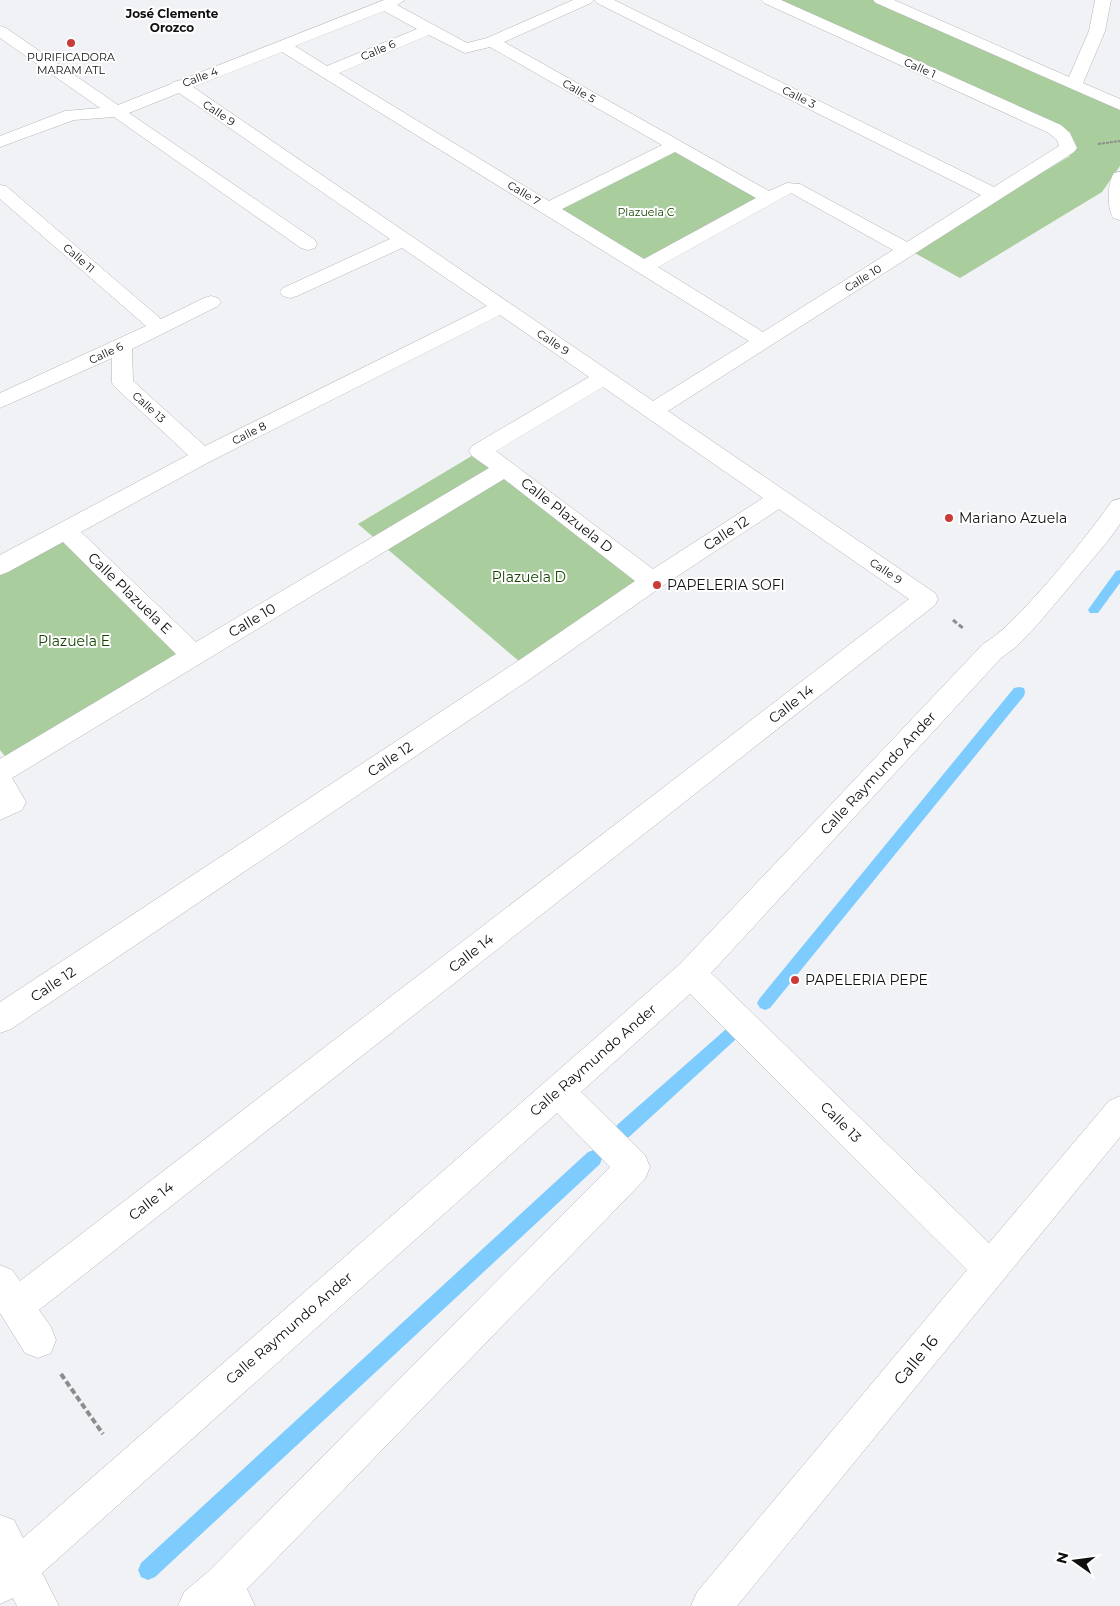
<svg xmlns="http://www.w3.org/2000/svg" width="1120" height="1606" viewBox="0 0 1120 1606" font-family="Montserrat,sans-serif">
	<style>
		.green { fill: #a9cd9c }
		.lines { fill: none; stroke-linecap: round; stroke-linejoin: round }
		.stream { fill: #7eccfd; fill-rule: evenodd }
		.minor-casing { stroke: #b2b4b7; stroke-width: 1 }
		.path-far2 { stroke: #8d8d90; stroke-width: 2; stroke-dasharray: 3 1; stroke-linecap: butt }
		.path-far1 { stroke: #8d8d90; stroke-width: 3; stroke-dasharray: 5 2.5; stroke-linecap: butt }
		.path { stroke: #8d8d90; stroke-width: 4; stroke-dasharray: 6 3; stroke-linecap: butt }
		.minor { fill: #fff; fill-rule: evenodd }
		.poi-dot { fill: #ca3b37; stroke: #fff; stroke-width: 2 }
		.labels { text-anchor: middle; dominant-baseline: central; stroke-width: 4; stroke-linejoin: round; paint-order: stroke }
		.far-street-label { font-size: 11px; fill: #0f0f10; stroke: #fff }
		.far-poi-label { font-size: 11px; fill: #0f0f10; stroke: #fff }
		.far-park-label { font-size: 11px; fill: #164300; stroke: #fff }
		.far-neighbourhood-label { font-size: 12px; font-weight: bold; fill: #0f0f10; stroke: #fff }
		.street-label { font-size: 14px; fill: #0f0f10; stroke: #fff }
		.poi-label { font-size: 14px; fill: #0f0f10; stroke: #fff; text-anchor: start }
		.park-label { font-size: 14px; fill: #164300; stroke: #fff }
		.near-street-label { font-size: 16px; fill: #0f0f10; stroke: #fff }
	</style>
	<rect width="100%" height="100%" fill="#f1f2f6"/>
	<!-- green -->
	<g class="green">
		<path d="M773,0H875L1120,109V166L1102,192L960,278L911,251L1070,156L1064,132Z"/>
		<path d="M675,145L769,198L644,267L549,208Z"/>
		<path d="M480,451L652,581L527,668L358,524Z"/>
		<path d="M66,532L193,655L12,765L0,750V566Z"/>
	</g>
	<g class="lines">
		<!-- stream -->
		<g class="stream">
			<path d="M1120,570V583L1098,613H1090L1088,610L1090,607L1116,571Z"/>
			<path d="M1019,687L1024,688L1025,692L1024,696L770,1008L765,1010L760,1008L757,1003L760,998L1014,688Z"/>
			<path d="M730,1028L735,1030L738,1035L735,1040L629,1137L623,1139L617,1137L615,1131L617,1125L725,1030Z"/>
			<path d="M594,1150L600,1152L602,1158L600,1164L155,1577L148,1580L141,1577L138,1570L141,1563L588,1152Z"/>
		</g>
		<defs>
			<g id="minor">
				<path d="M384,0H405L397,5L467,43L487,38L573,0H594L591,3L504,42L769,191L787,183L800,184L907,242L981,195L597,3L594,0H614L994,187L1059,146L1057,140L1049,133L764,3L761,0H781L1061,125L1070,133L1077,148L1074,152L668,411L935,593L938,599L935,605L39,1310L51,1327L56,1340L51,1353L38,1358L25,1353L0,1313V1265L12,1270L20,1281L909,599L779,509L661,587L536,675L11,1029L0,1033V1002L518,661L635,581L504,479L12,778L26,802L22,810L0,820V759L176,654L63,542L8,572L0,575V555L188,455L116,388L112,383V358L0,408V393L146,326L0,199V185L6,186L161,319L204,298L211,296L218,298L221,302L218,306L132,349L133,381L205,446L487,306L402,248L297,296L290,298L283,296L280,292L283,288L390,239L179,93L129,113L315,240L317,244L315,248L308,250L301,248L114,117L74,120L0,147V136L65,111L100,108L0,38V26L6,28L118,105L171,84L173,82L181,80ZM384,11L417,29L327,66L295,46ZM429,35L465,53L490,47L662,145L549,201L339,73ZM282,52L749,341L653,401L193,87ZM675,152L756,198L644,259L562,209ZM791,193L893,250L763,332L658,267ZM500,315L589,377L472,446L469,451L472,456L489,468L196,642L81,532L211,461ZM603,387L763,498L653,569L496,451Z"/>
				<path d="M873,0H894L1069,77L1089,31L1095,0H1111L1105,31L1083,83L1120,99V110L876,3Z"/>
				<path d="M1120,172V220L1113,218C1107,208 1107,183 1114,173Z"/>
				<path d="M1120,499V524L1107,542L1038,624L1016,647L1001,658L711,973L989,1243L1109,1101L1120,1096V1137L737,1606H691L697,1592L967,1270L690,994L581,1092L645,1155L650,1167L645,1179L247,1589L255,1606H178L184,1592L209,1571L610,1167L557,1113L42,1573L59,1606H17L13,1598L0,1604V1515L14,1520L23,1538L680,964L983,644C1001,633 1015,618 1029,603C1059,571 1086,537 1112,501Z"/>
			</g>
		</defs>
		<!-- minor casing -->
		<use href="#minor" class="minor-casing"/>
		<!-- path-far2 -->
		<path class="path-far2" d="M1098,144L1120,141"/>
		<!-- path-far1 -->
		<path class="path-far1" d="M953,620L964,629"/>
		<!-- path -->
		<path class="path" d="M61,1374L103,1434"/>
		<!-- minor -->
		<use href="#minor" class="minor"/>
	</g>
	<!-- markers -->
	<g class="poi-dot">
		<circle cx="71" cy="43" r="5"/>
		<circle cx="949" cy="518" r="5"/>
		<circle cx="657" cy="585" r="5"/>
		<circle cx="795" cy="980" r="5"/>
	</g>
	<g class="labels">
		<!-- far-street labels -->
		<g class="far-street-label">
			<text transform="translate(378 50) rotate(-23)">Calle 6</text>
			<text transform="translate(920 68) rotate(24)">Calle 1</text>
			<text transform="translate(200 77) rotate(-21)">Calle 4</text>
			<text transform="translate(579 91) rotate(30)">Calle 5</text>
			<text transform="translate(799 97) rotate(26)">Calle 3</text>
			<text transform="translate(219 113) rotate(34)">Calle 9</text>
			<text transform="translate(524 193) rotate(31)">Calle 7</text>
			<text transform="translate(79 258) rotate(41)">Calle 11</text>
			<text transform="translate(863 278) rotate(-32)">Calle 10</text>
			<text transform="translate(553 342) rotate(34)">Calle 9</text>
			<text transform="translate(106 353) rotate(-25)">Calle 6</text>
			<text transform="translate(149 407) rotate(42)">Calle 13</text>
			<text transform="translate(249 433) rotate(-27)">Calle 8</text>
			<text transform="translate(886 571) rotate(34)">Calle 9</text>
		</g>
		<!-- far-poi labels -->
		<g class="far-poi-label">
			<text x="71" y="57">PURIFICADORA<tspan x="71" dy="13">MARAM ATL</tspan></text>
		</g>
		<!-- far-park labels -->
		<g class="far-park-label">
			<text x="646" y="212">Plazuela C</text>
		</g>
		<!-- far-neighbourhood labels -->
		<g class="far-neighbourhood-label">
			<text x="172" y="13">José Clemente<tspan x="172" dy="14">Orozco</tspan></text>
		</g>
		<!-- street labels -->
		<g class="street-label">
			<text transform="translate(567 515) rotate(38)">Calle Plazuela D</text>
			<text transform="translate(726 533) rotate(-33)">Calle 12</text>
			<text transform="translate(130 593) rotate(44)">Calle Plazuela E</text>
			<text transform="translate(252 620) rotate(-31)">Calle 10</text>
			<text transform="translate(791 704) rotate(-38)">Calle 14</text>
			<text transform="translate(390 759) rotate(-34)">Calle 12</text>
			<text transform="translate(878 773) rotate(-47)">Calle Raymundo Ander</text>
			<text transform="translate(471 953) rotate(-38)">Calle 14</text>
			<text transform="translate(53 984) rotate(-34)">Calle 12</text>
			<text transform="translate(593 1060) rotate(-41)">Calle Raymundo Ander</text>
			<text transform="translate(841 1122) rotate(45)">Calle 13</text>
			<text transform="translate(151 1201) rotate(-38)">Calle 14</text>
			<text transform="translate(289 1328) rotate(-41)">Calle Raymundo Ander</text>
		</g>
		<!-- poi labels -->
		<g class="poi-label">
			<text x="959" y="518">Mariano Azuela</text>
			<text x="667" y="585">PAPELERIA SOFI</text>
			<text x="805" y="980">PAPELERIA PEPE</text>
		</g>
		<!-- park labels -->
		<g class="park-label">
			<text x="529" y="577">Plazuela D</text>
			<text x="74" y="641">Plazuela E</text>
		</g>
		<!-- near-street labels -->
		<g class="near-street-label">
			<text transform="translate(916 1360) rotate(-50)">Calle 16</text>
		</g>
	</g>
	<!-- north arrow -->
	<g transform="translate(1075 1561) rotate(284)" stroke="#ffffff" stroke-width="4" paint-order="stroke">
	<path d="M0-4L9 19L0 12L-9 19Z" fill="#0f0f10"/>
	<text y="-8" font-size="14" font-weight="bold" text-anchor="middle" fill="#0f0f10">N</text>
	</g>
</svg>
